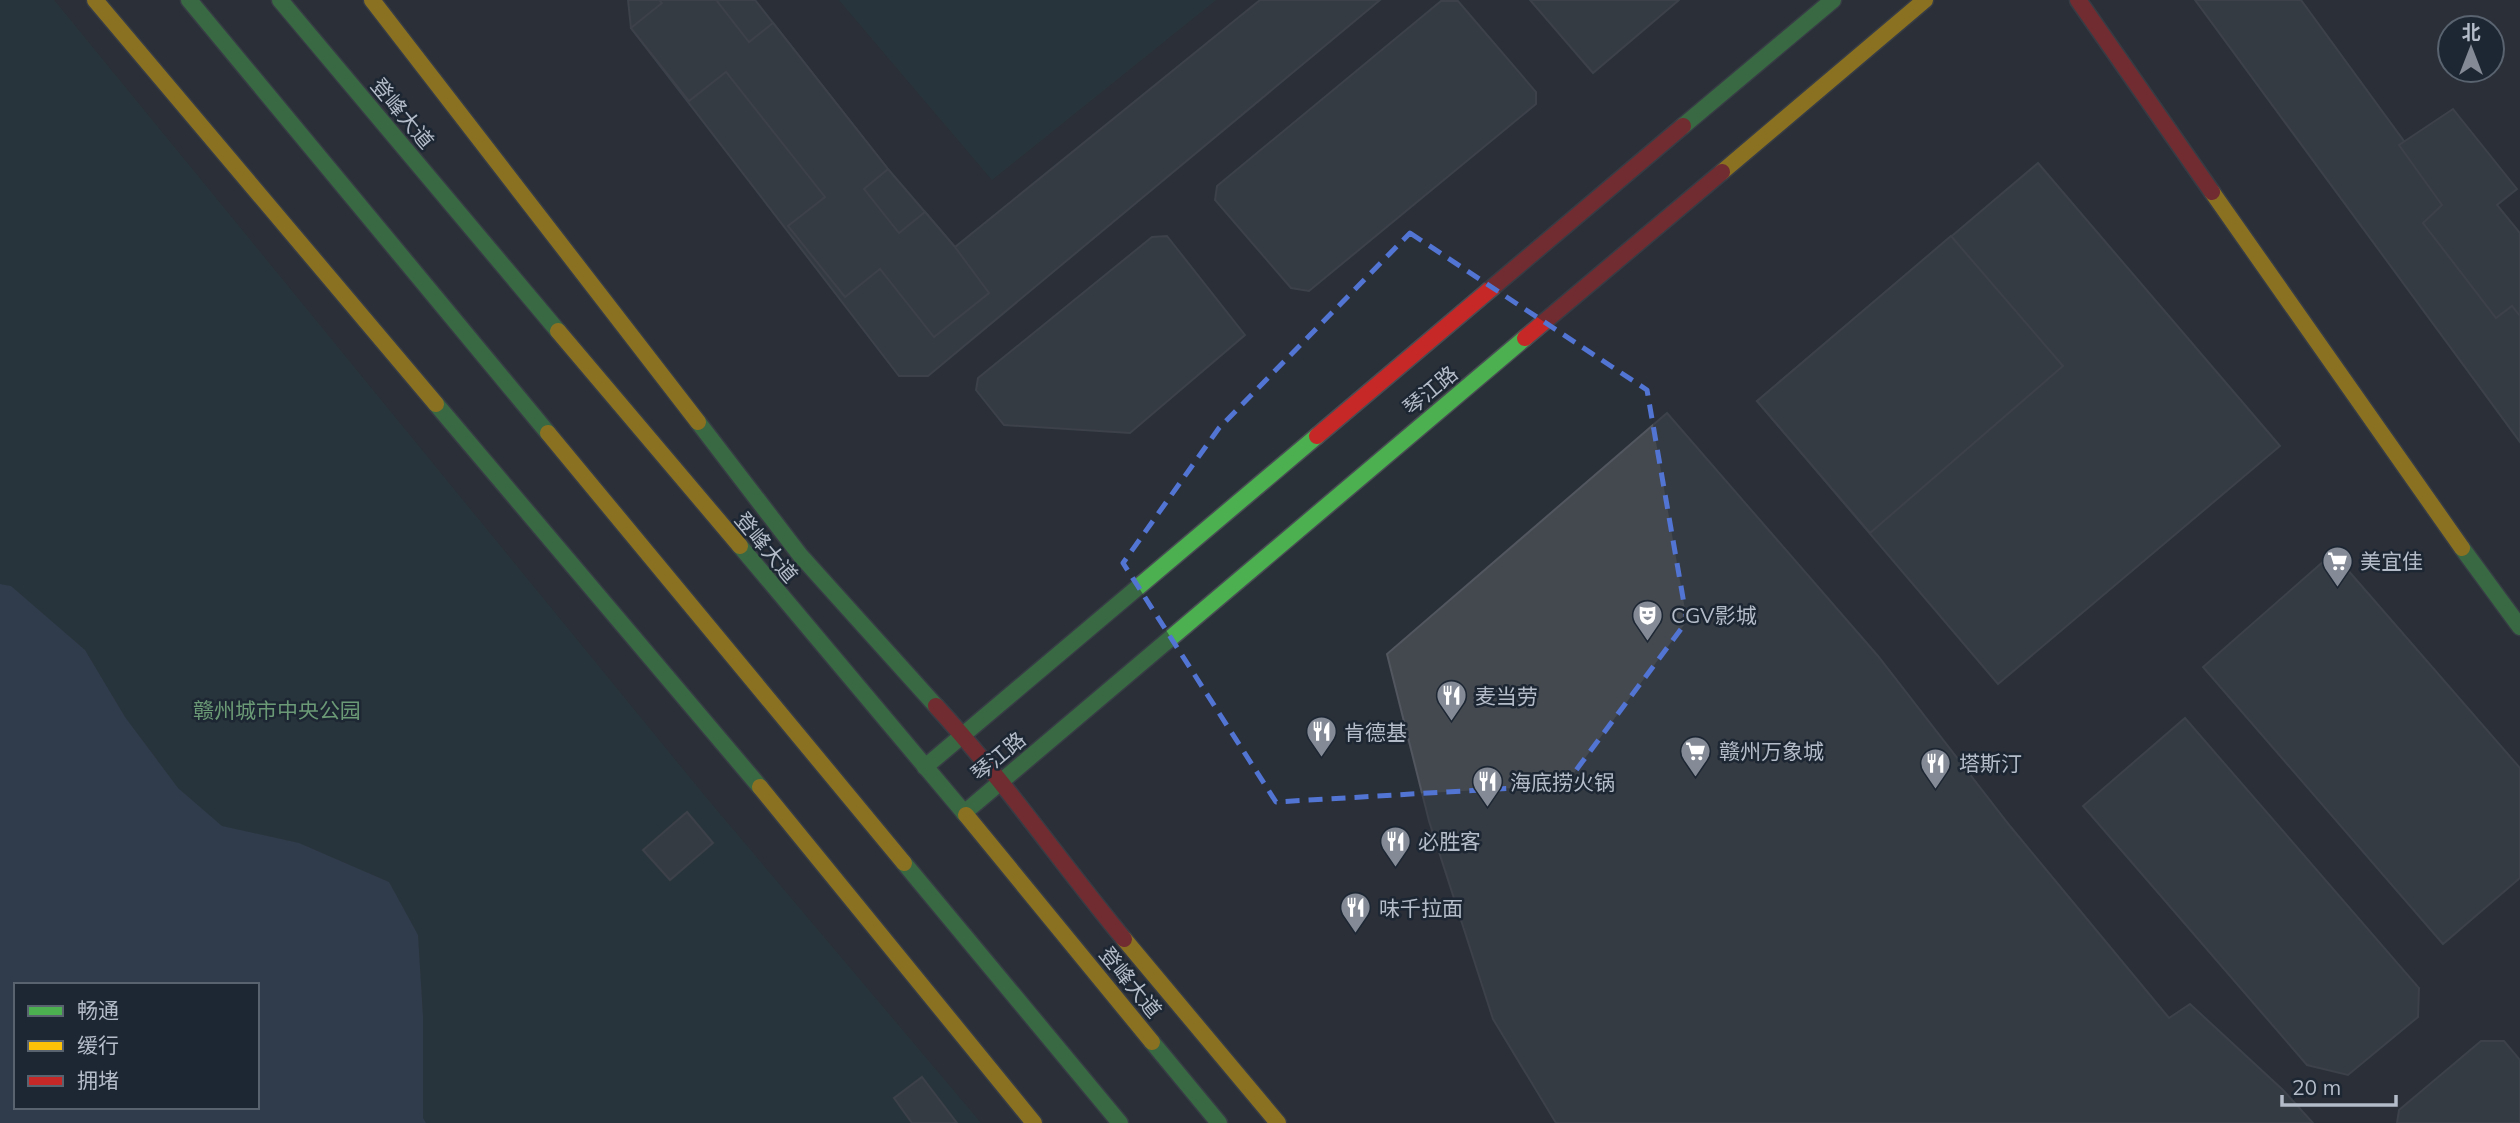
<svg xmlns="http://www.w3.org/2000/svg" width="2520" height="1123" viewBox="0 0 2520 1123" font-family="Mulish,'Noto Sans SC',sans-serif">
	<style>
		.green { fill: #273a3e; fill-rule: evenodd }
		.water { fill: #384963; fill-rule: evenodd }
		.building { fill: #444950; stroke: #52575f; stroke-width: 2 }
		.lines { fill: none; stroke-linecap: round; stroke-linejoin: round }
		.fast-casing { stroke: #484c53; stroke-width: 19 }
		.slow-casing { stroke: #484c53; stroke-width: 19 }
		.jam-casing { stroke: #484c53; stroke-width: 19 }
		.fast { stroke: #4caf50; stroke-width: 16 }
		.slow { stroke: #ffc107; stroke-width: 16 }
		.jam { stroke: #c62828; stroke-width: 16 }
		.marked { fill: none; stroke: #5274d3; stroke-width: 5; stroke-dasharray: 14 9; stroke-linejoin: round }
		.labels { text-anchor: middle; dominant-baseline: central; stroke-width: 5; stroke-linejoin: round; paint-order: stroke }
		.street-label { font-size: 21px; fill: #b4bcc9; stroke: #1d2633 }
		.poi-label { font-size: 21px; fill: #b4bcc9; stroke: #1d2633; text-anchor: start }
		.park-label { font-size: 21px; fill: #6b9a76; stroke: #1d2633 }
	</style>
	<rect width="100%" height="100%" fill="#2a3038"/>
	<!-- green -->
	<g class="green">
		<path d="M0,0H54L704,795L981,1123H0ZM16,985H257V1107H16Z"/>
		<path d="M839,0H1216L992,180Z"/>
	</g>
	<!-- water -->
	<path class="water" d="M0,584L11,586L85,650L125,717L178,788L222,826L299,843L389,882L418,935L423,1017V1118L426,1123H0ZM16,985H257V1107H16Z"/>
	<!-- building -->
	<g class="building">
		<path d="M628,0H755L888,169L955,247L1260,0H1380L928,376H899L631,28Z"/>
		<path d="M659,0H719L717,1L749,42L773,23L888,169L864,189L899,233L925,212L955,247L989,293L934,337L880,269L845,297L788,226L825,197L726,72L689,101L631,28L662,3Z"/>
		<path d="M1530,0H1679L1593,73Z"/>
		<path d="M2195,0H2301L2520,300V442Z"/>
		<path d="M1441,1H1458L1536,92V104L1309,291L1291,288L1215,200L1217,186Z"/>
		<path d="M2453,109L2517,189L2497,205L2520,233V316L2512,306L2496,318L2423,223L2442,205L2399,145Z"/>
		<path d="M2038,163L2280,446L1998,684L1757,401Z"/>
		<path d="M1167,236L1245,335L1130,433L1004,425L976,390L978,378L1152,237Z"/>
		<path d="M1951,236L2063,366L1870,533L1757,401Z"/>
		<path d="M1667,413L1878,656L2010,826L2169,1018L2190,1004L2283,1090L2313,1123H1556L1493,1019L1429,821L1387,654Z"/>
		<path d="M2333,553L2520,768V878L2443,944L2203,667Z"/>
		<path d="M2185,718L2419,988L2418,1017L2348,1075L2307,1065L2083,806Z"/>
		<path d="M687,812L713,843L670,880L643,850Z"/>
		<path d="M2481,1041H2504L2520,1060V1123H2397L2399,1110Z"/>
		<path d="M922,1077L957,1123H912L894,1098Z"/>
	</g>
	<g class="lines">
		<defs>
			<g id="fast">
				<path d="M189,0L548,433"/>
				<path d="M280,0L558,331"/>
				<path d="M1683,126L1833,0"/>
				<path d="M436,404L760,787"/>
				<path d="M698,422L800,555L936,706"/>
				<path d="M740,546L966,815"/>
				<path d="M2462,548L2520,627"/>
				<path d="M925,767L1317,436"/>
				<path d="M964,813L1525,338"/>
				<path d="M904,863L1120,1123"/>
				<path d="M1152,1042L1219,1123"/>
			</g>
			<g id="slow">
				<path d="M95,0L436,404"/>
				<path d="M372,0L698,422"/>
				<path d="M1722,172L1925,0"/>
				<path d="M2212,192L2462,548"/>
				<path d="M558,331L740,546"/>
				<path d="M548,433L904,863"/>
				<path d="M760,787L1034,1123"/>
				<path d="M966,815L1152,1042"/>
				<path d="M1124,939L1278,1123"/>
			</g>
			<g id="jam">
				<path d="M2078,0L2212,192"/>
				<path d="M1525,338L1722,172"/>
				<path d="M1317,436L1683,126"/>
				<path d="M936,706C1004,780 1060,862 1124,939"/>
			</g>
		</defs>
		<!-- fast casing -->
		<use href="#fast" class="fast-casing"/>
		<!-- slow casing -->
		<use href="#slow" class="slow-casing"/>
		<!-- jam casing -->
		<use href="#jam" class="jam-casing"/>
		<!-- fast -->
		<use href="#fast" class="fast"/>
		<!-- slow -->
		<use href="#slow" class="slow"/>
		<!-- jam -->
		<use href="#jam" class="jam"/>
	</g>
	<!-- marked area -->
	<path d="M0 0H2520V1123H0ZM1410,233L1647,390L1687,621L1565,785L1276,802L1123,563L1219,428Z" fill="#2a3038" fill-opacity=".55" fill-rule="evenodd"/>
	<path class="marked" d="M1410,233L1647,390L1687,621L1565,785L1276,802L1123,563L1219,428Z"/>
	<!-- icons -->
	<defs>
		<symbol id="supermarket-pin" viewBox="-11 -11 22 30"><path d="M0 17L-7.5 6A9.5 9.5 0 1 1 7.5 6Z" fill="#848b96" stroke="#1d2633"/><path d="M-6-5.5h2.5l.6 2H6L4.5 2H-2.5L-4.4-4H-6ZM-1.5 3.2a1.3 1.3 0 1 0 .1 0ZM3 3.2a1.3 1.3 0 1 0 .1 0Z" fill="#fff"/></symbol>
		<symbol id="theatre-pin" viewBox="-11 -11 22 30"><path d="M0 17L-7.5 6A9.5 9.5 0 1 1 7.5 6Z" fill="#848b96" stroke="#1d2633"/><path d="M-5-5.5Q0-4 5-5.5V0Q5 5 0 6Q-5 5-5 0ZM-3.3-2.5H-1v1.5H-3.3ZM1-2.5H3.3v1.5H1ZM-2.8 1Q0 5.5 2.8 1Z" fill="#fff"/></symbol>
		<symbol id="restaurant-pin" viewBox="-11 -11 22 30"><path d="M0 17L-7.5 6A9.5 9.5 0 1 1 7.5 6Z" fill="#848b96" stroke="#1d2633"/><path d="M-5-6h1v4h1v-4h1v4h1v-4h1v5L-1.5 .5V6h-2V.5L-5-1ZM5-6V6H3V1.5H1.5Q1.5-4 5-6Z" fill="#fff"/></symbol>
	</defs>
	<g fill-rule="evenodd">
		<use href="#supermarket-pin" x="2320" y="544" width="35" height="47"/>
		<use href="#theatre-pin" x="1630" y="598" width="35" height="47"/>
		<use href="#restaurant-pin" x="1434" y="678" width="35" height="47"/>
		<use href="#restaurant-pin" x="1304" y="714" width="35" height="47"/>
		<use href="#supermarket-pin" x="1678" y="734" width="35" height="47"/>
		<use href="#restaurant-pin" x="1918" y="746" width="35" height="47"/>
		<use href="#restaurant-pin" x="1470" y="764" width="35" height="47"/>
		<use href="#restaurant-pin" x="1378" y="824" width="35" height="47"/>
		<use href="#restaurant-pin" x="1338" y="890" width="35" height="47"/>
	</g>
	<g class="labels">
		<!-- street labels -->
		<g class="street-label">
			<text transform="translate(403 113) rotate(50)">登峰大道</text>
			<text transform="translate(1430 390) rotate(-40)">琴江路</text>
			<text transform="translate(767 547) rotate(50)">登峰大道</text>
			<text transform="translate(998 756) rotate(-40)">琴江路</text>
			<text transform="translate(1131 982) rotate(51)">登峰大道</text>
		</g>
		<!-- poi labels -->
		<g class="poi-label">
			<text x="2360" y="561">美宜佳</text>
			<text x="1671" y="615">CGV影城</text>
			<text x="1475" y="696">麦当劳</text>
			<text x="1344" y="732">肯德基</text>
			<text x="1719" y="751">赣州万象城</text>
			<text x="1959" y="763">塔斯汀</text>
			<text x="1510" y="782">海底捞火锅</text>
			<text x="1418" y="841">必胜客</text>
			<text x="1379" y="908">味千拉面</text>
		</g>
		<!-- park labels -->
		<g class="park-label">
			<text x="277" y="710">赣州城市中央公园</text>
		</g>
	</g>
	<!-- legend -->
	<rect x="14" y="983" width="245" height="126" fill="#1d2633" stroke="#59626f" stroke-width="2"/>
	<rect x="28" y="1006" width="35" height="10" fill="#4caf50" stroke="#59626f" stroke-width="2"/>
	<text x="77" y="1018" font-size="21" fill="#b4bcc9">畅通</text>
	<rect x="28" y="1041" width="35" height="10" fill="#ffc107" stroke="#59626f" stroke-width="2"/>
	<text x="77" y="1053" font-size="21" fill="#b4bcc9">缓行</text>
	<rect x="28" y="1076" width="35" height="10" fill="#c62828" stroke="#59626f" stroke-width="2"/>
	<text x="77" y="1088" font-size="21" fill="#b4bcc9">拥堵</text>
	<!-- north arrow -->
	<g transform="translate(2471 49)"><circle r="33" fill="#1d2633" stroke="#59626f" stroke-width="2"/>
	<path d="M0-5L12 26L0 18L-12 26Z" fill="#848b96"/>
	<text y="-10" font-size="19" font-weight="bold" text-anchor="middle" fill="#b4bcc9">北</text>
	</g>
	<!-- scale -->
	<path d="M2282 1095v10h114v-10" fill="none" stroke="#b4bcc9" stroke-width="3.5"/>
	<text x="2292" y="1095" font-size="21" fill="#b4bcc9" stroke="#1d2633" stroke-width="5" paint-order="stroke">20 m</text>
</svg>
